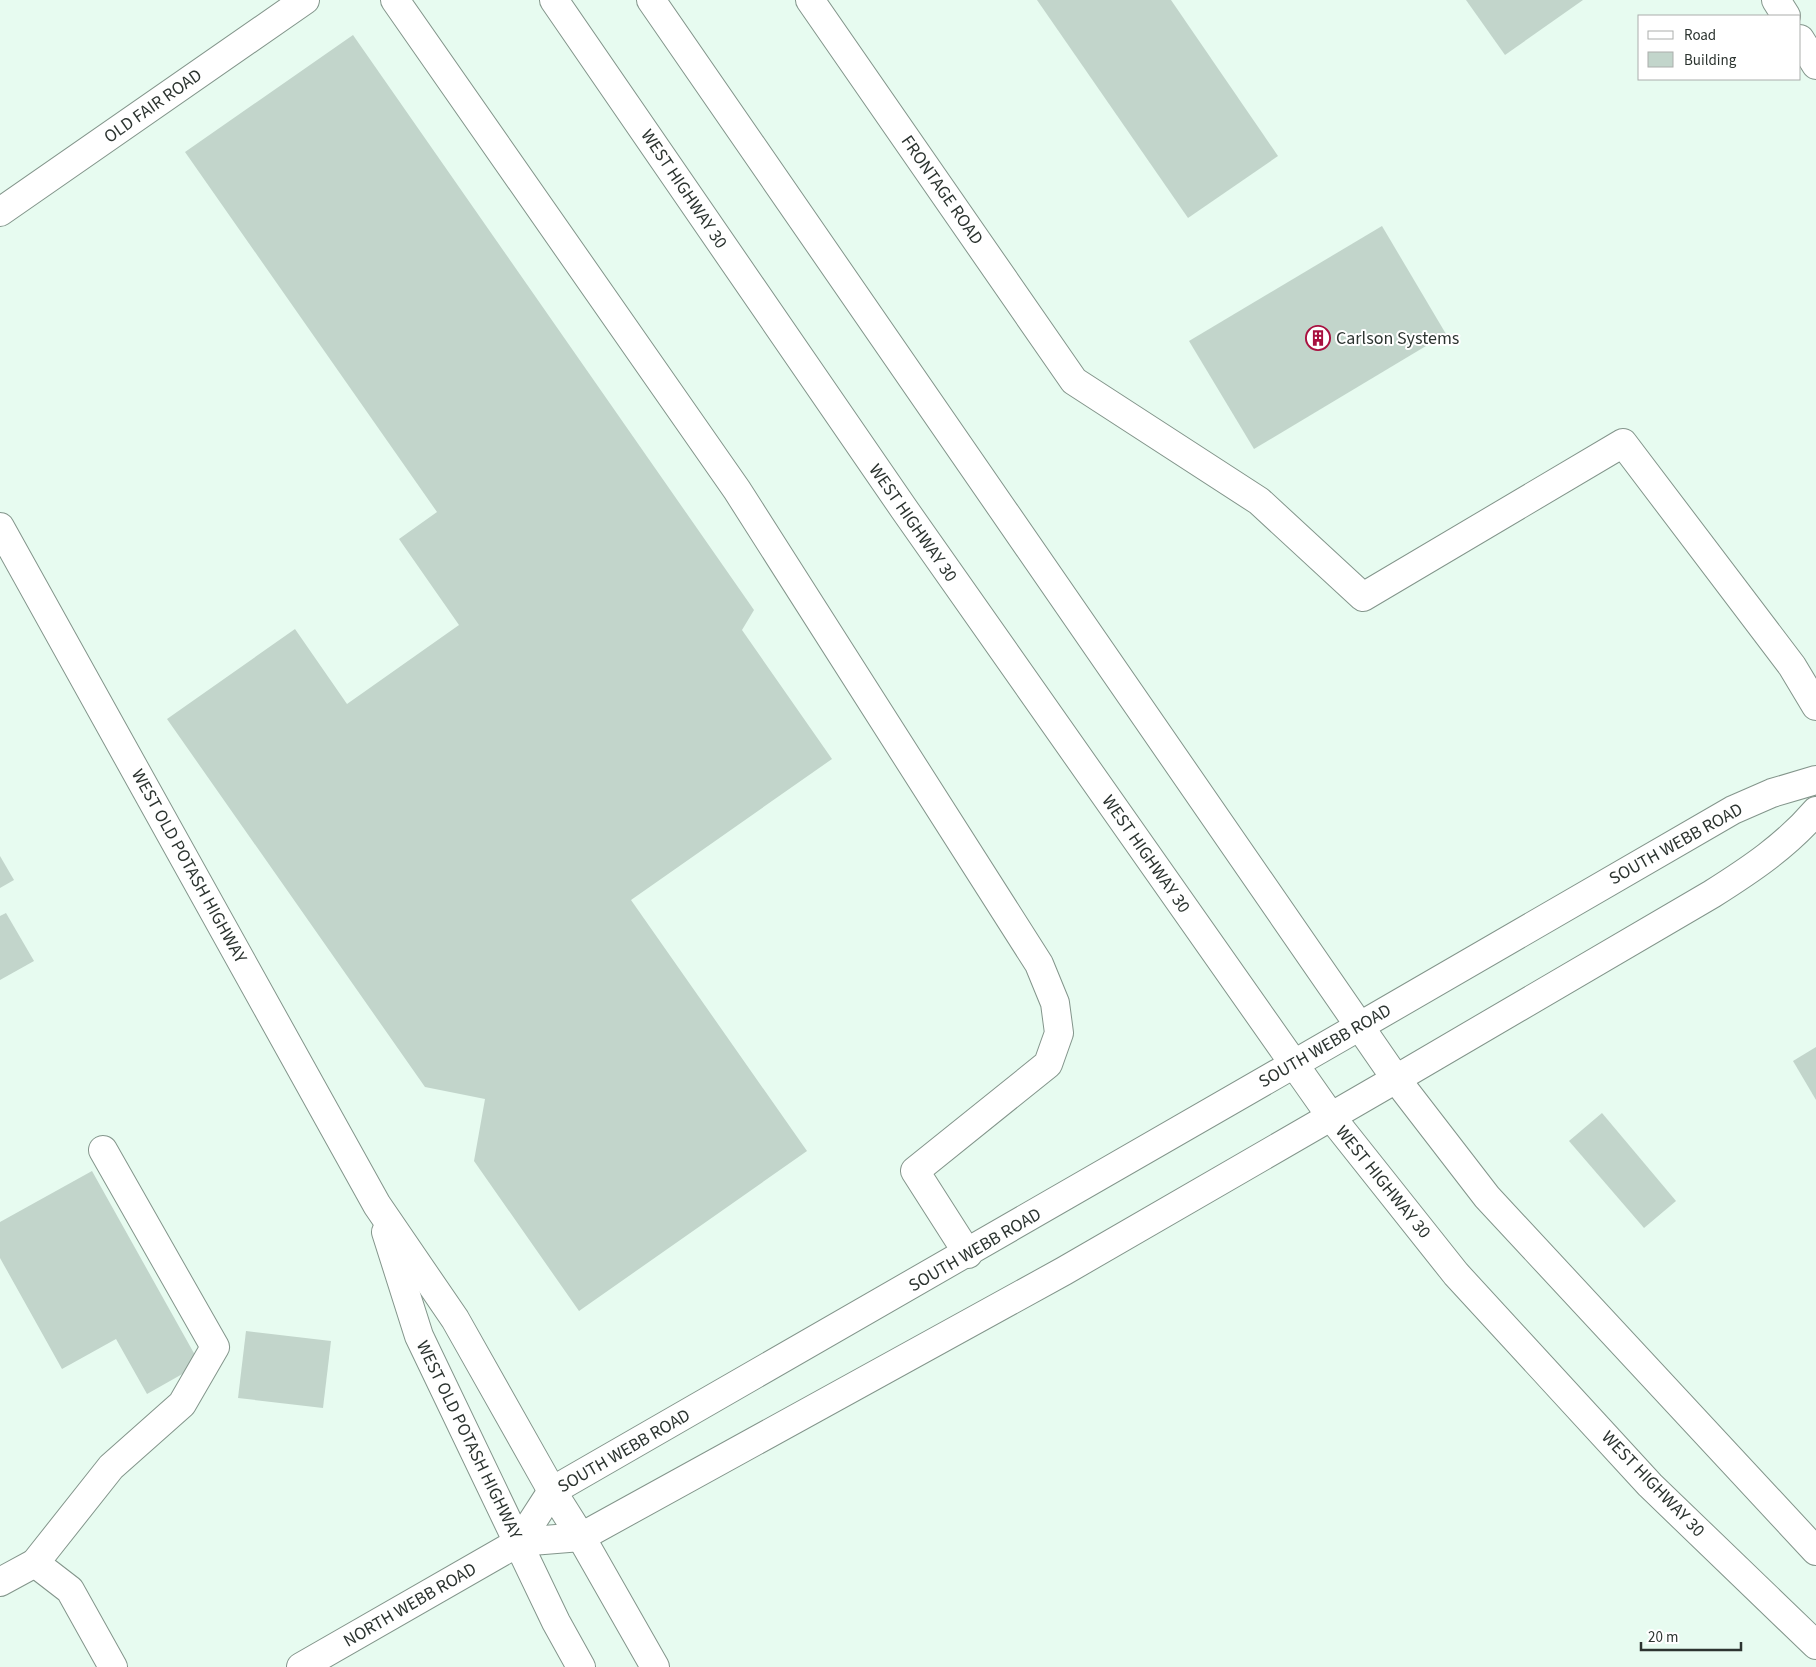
<svg xmlns="http://www.w3.org/2000/svg" width="1816" height="1667" viewBox="0 0 1816 1667" font-family="'Source Sans 3',sans-serif">
	<style>
		.building { fill: #c2d5cb }
		.lines { fill: none; stroke-linecap: round; stroke-linejoin: round }
		.minor-casing { stroke: #83958b; stroke-width: 30 }
		.major-casing { stroke: #83958b; stroke-width: 30 }
		.highway-casing { stroke: #83958b; stroke-width: 30 }
		.minor { stroke: #fff; stroke-width: 28 }
		.major { stroke: #fff; stroke-width: 28 }
		.highway { stroke: #fff; stroke-width: 28 }
		.labels { text-anchor: middle; dominant-baseline: central; stroke-width: 4; stroke-linejoin: round; paint-order: stroke }
		.street-label { font-size: 18px; fill: #2c3430; stroke: #fff }
		.poi-label { font-size: 18px; fill: #2c3430; stroke: #fff; text-anchor: start }
	</style>
	<rect width="100%" height="100%" fill="#e7fbf0"/>
	<!-- building -->
	<g class="building">
		<path d="M1037,0H1171L1278,156L1188,218Z"/>
		<path d="M1466,0H1583L1505,55Z"/>
		<path d="M353,35L754,610L742,630L832,759L631,900L807,1151L579,1311L474,1161L485,1099L425,1087L167,719L295,629L347,704L459,625L399,539L437,512L185,152Z"/>
		<path d="M1382,226L1446,334L1254,449L1189,341Z"/>
		<path d="M0,856L14,880L0,888Z"/>
		<path d="M6,913L34,961L0,980V916Z"/>
		<path d="M1816,1047V1100L1793,1061Z"/>
		<path d="M1602,1113L1676,1201L1644,1228L1569,1141Z"/>
		<path d="M92,1171L200,1364L147,1394L116,1339L62,1369L0,1258V1222Z"/>
		<path d="M246,1331L331,1341L323,1408L238,1398Z"/>
	</g>
	<g class="lines">
		<defs>
			<g id="minor">
				<path d="M395,0L737,490L1039,964L1055,1003L1059,1033L1048,1064L915,1171L968,1254"/>
				<path d="M810,0L1074,381L1259,501L1363,597L1623,443L1792,666L1816,706"/>
				<path d="M1776,0L1786,16"/>
				<path d="M1800,39L1816,65"/>
				<path d="M0,212L305,0"/>
				<path d="M0,527L377,1205L455,1319L552,1491L581,1537L655,1667"/>
				<path d="M1360,1026L1733,810L1772,793L1816,780"/>
				<path d="M1396,1079L1712,894C1750,870 1786,846 1816,811"/>
				<path d="M386,1232L419,1336L556,1622L581,1667"/>
				<path d="M35,1563L70,1590L113,1667"/>
				<path d="M0,1582L35,1563L111,1467L182,1404L215,1347L103,1150"/>
			</g>
			<g id="major">
				<path d="M519,1542L552,1491L1360,1026"/>
				<path d="M301,1667L519,1542L581,1537L1064,1271L1396,1079"/>
			</g>
			<g id="highway">
				<path d="M554,0L904,509L1332,1118L1456,1274L1650,1485L1816,1645"/>
				<path d="M651,0L1396,1079L1487,1197L1816,1551"/>
			</g>
		</defs>
		<!-- minor casing -->
		<use href="#minor" class="minor-casing"/>
		<!-- major casing -->
		<use href="#major" class="major-casing"/>
		<!-- highway casing -->
		<use href="#highway" class="highway-casing"/>
		<!-- minor -->
		<use href="#minor" class="minor"/>
		<!-- major -->
		<use href="#major" class="major"/>
		<!-- highway -->
		<use href="#highway" class="highway"/>
	</g>
	<!-- icons -->
	<defs>
		<symbol id="building-ring" viewBox="-11 -11 22 22"><circle r="9.5" fill="#fff" stroke="#a8103f" stroke-width="1.5"/><path d="M-4-6H4V6H1V3H-1V6H-4ZM-2.5-4.3h1.7v1.8h-1.7ZM.8-4.3h1.7v1.8H.8ZM-2.5-1h1.7V.8h-1.7ZM.8-1h1.7V.8H.8Z" fill="#a8103f"/></symbol>
	</defs>
	<g fill-rule="evenodd">
		<use href="#building-ring" x="1304" y="324" width="28" height="28"/>
	</g>
	<g class="labels">
		<!-- street labels -->
		<g class="street-label">
			<text transform="translate(153 106) rotate(-35)">OLD FAIR ROAD</text>
			<text transform="translate(684 189) rotate(56)">WEST HIGHWAY 30</text>
			<text transform="translate(942 190) rotate(55)">FRONTAGE ROAD</text>
			<text transform="translate(913 523) rotate(55)">WEST HIGHWAY 30</text>
			<text transform="translate(1676 844) rotate(-29)">SOUTH WEBB ROAD</text>
			<text transform="translate(1146 854) rotate(55)">WEST HIGHWAY 30</text>
			<text transform="translate(189 866) rotate(61)">WEST OLD POTASH HIGHWAY</text>
			<text transform="translate(1325 1046) rotate(-30)">SOUTH WEBB ROAD</text>
			<text transform="translate(1383 1182) rotate(51)">WEST HIGHWAY 30</text>
			<text transform="translate(975 1250) rotate(-30)">SOUTH WEBB ROAD</text>
			<text transform="translate(469 1440) rotate(64)">WEST OLD POTASH HIGHWAY</text>
			<text transform="translate(624 1451) rotate(-30)">SOUTH WEBB ROAD</text>
			<text transform="translate(1653 1484) rotate(46)">WEST HIGHWAY 30</text>
			<text transform="translate(410 1605) rotate(-30)">NORTH WEBB ROAD</text>
		</g>
		<!-- poi labels -->
		<g class="poi-label">
			<text x="1336" y="338">Carlson Systems</text>
		</g>
	</g>
	<!-- legend -->
	<rect x="1638" y="15" width="162" height="65" fill="#ffffff" stroke="#abaeac"/>
	<rect x="1648" y="31" width="25" height="8" fill="#ffffff" stroke="#abaeac"/>
	<text x="1684" y="40" font-size="15" fill="#2c3430">Road</text>
	<rect x="1648" y="52" width="25" height="15" fill="#c2d5cb" stroke="#abaeac"/>
	<text x="1684" y="65" font-size="15" fill="#2c3430">Building</text>
	<!-- scale -->
	<path d="M1641 1642v8h100v-8" fill="none" stroke="#2c3430" stroke-width="2.5"/>
	<text x="1648" y="1642" font-size="15" fill="#2c3430" stroke="#ffffff" stroke-width="4" paint-order="stroke">20 m</text>
</svg>
